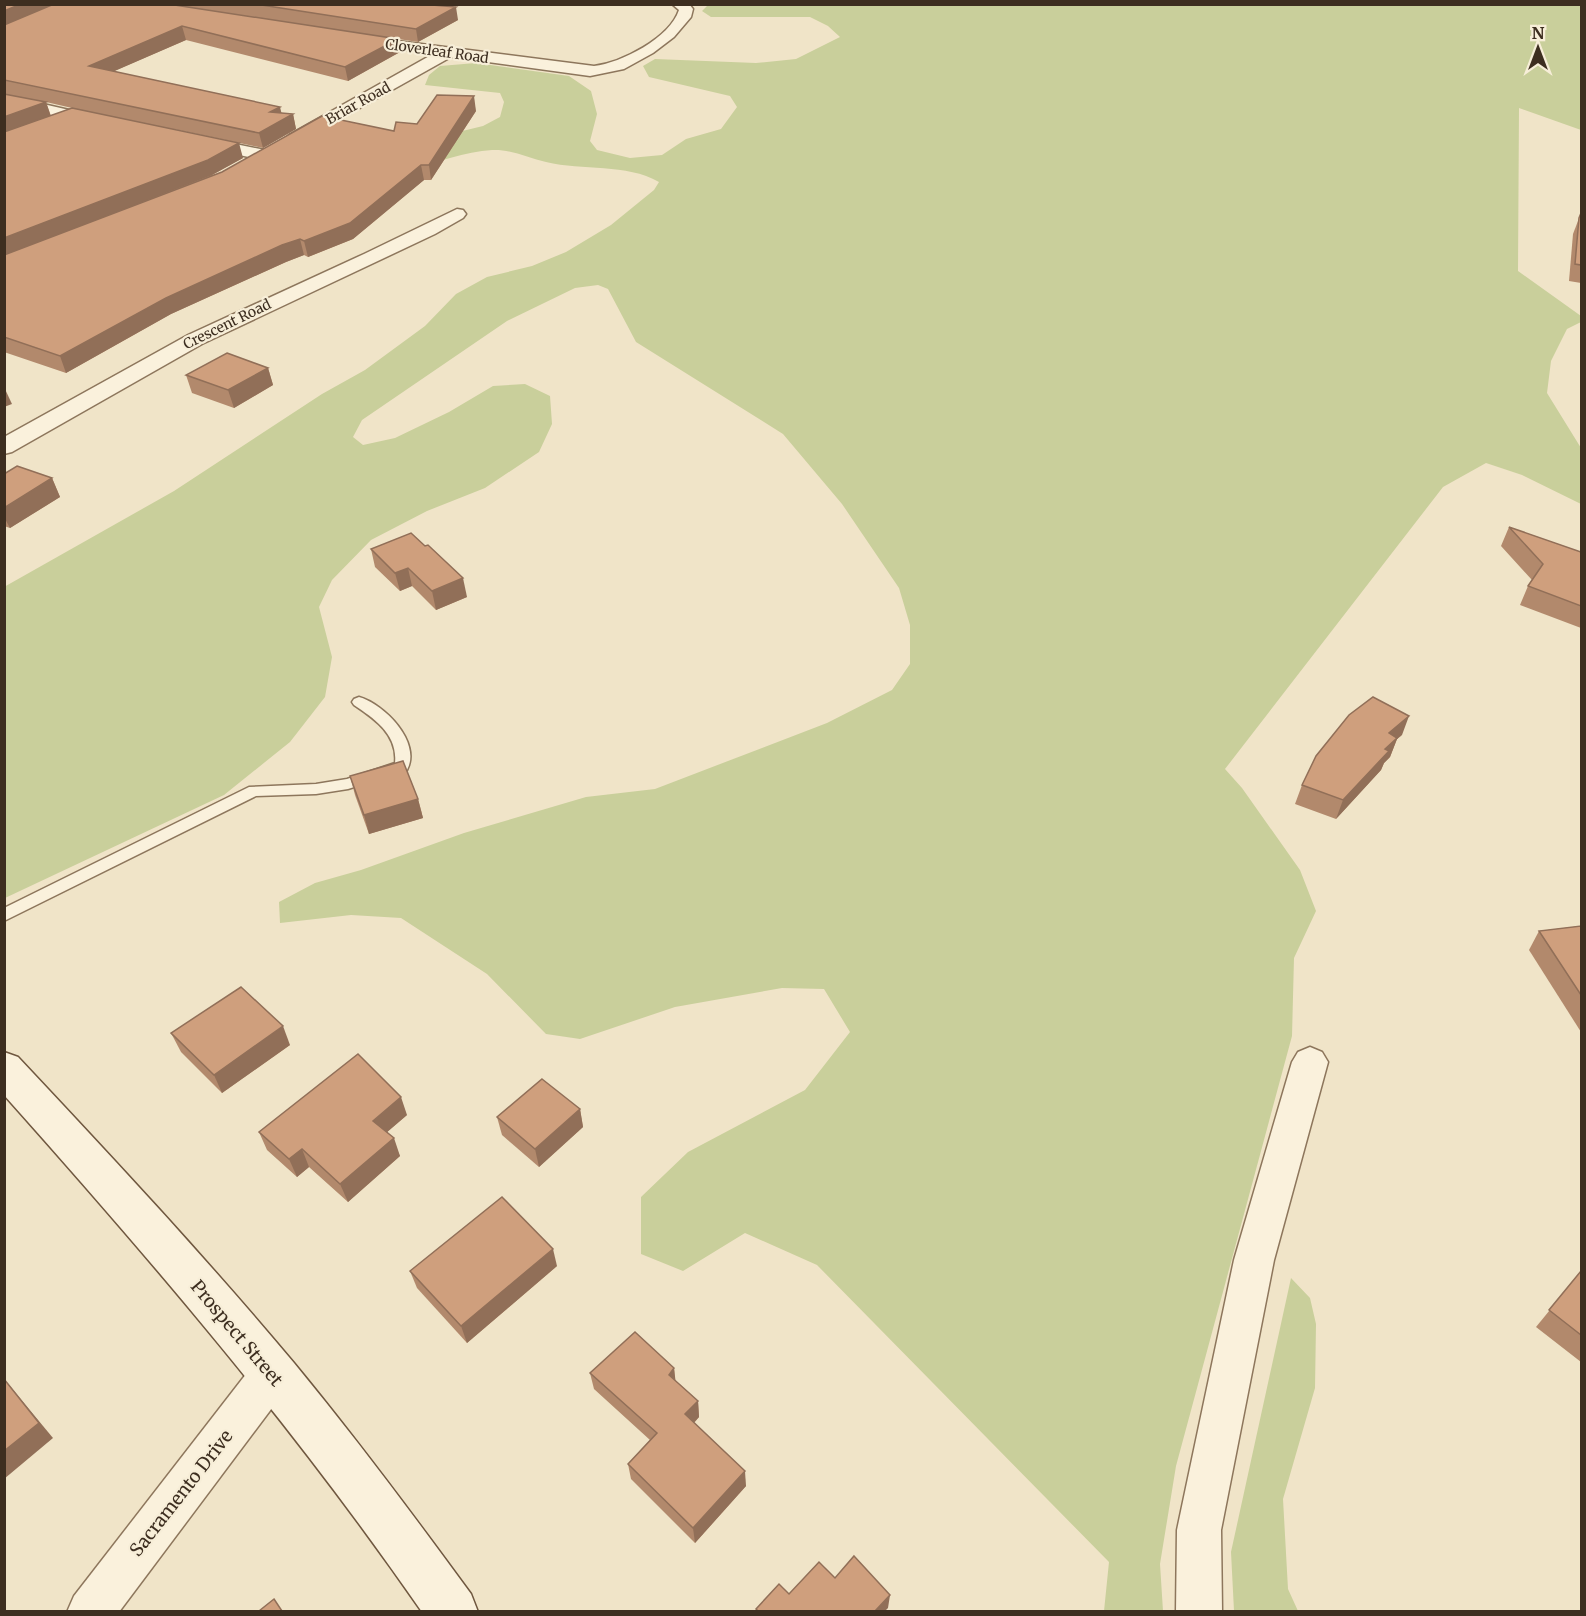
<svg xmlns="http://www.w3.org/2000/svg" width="1586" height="1616" viewBox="0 0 1586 1616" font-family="Merriweather,serif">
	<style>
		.green { fill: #c9cf9b }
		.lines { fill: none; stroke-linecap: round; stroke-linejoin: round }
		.lane-casing { stroke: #8d765c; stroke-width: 3 }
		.street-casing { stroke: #8d765c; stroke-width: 3 }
		.secondary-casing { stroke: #6f573f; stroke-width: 3 }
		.lane { fill: #faf1dc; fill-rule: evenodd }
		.street { fill: #faf1dc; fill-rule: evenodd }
		.secondary { fill: #faf1dc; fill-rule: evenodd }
		.wall { fill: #b2896c; fill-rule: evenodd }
		.shaded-wall { fill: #916f58 }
		.building { fill: #cf9f7d; stroke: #916f58; stroke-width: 1.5 }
		.labels { text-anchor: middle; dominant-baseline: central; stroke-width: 4.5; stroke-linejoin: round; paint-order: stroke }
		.far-street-label { font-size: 14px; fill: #3d2e20; stroke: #f7eed8 }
		.near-street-label { font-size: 18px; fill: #3d2e20; stroke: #f7eed8 }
	</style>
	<rect width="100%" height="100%" fill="#f0e4c8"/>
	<!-- green -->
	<g class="green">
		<path d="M736,4L1581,5V130L1519,108L1518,271L1581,316V322L1567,329L1551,361L1547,393L1581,448V504L1522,475L1486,463L1443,487L1225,769L1242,788L1300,870L1316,911L1294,958L1292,1036L1176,1466L1160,1564L1163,1611H1104L1109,1562L817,1265L745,1233L683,1271L641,1254V1197L688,1152L805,1090L850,1032L824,989L782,988L675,1007L580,1039L546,1034L487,974L401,918L351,915L280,923L279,902L315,883L361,870L464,833L586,797L655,789L827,723L892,690L910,664V625L899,588L842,504L783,434L636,342L608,289L598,285L575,288L507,321L362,420L353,437L363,445L395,438L449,412L493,386L525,384L550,396L552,424L539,452L485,488L427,511L371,540L332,580L319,607L332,657L325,697L290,742L224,795L5,898L4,587L174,491L322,394L365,370L425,326L456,294L487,277L532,266L566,252L611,225L654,190L659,182C626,163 583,171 546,162C528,158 511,149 492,150C465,152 437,162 410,169L446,135L483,126L500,117L504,102L500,93L425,85L429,75L440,66L476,63L569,76L591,91L597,114L590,141L597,150L630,158L662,155L686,139L721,129L737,107L730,96L649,77L643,66L655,59L756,63L796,59L840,37L828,26L810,17H711L702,11L707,6Z"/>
		<path d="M1291,1278L1310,1298L1316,1324L1315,1388L1283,1499L1288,1589L1298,1611H1234L1231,1552Z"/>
	</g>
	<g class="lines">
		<defs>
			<path id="lane" d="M359,697C384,704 422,742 407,770L348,789L316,794L256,796L4,921V908L249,787L316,784L347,779L395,763C398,735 375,719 354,705L352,702L354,699Z"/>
			<g id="street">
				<path d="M672,4H689L693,9L691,17L674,37L653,53L624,69L590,76L451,57L301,141L295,143L287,138L289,135L433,54L358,44L351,40L353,37L358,36L594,66C621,63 670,38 679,10Z"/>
				<path d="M4,95L104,118L106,121L98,126L4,105Z"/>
				<path d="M201,137L270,151L272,155L264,160L195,146L193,142L195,138Z"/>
				<path d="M457,209L463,210L466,214L463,218L435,234L202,344L12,452L4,454V437L188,335L364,254Z"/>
				<path d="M1310,1047L1322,1052L1328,1062L1274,1260L1221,1530L1222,1612H1176L1177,1530L1234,1260L1292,1062L1298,1052Z"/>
				<path d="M272,1354L287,1360L293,1374L287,1388L119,1612H67L74,1596L257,1360Z"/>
			</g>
			<path id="secondary" d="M4,1052L18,1057C112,1157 206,1258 294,1363C356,1438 414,1516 471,1594L478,1612H422C294,1427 154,1263 4,1095Z"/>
		</defs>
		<!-- lane casing -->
		<use href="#lane" class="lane-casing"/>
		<!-- street casing -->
		<use href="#street" class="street-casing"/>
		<!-- secondary casing -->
		<use href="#secondary" class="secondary-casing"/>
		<!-- lane -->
		<use href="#lane" class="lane"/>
		<!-- street -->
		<use href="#street" class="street"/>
		<!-- secondary -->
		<use href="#secondary" class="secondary"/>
	</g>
	<!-- wall -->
	<g class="wall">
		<path d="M4,4H420L458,20L418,42L398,39L400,52L348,81L186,40L114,71L281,113L293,114L296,129L263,148L173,129L243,158L212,175L394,131L417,124L476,111L431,180H424L353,239L308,257L304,255L286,262L171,314L66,373L4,352ZM46,102L72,108L51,116Z"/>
		<path d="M1581,213V283L1569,281L1573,234Z"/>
		<path d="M268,368L273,385L234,408L192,393L186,375Z"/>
		<path d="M4,474L52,478L60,497L10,528L4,526Z"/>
		<path d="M1509,527L1581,552V628L1520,605L1528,586L1532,580L1501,546Z"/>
		<path d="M371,549L467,597L436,610L412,586L400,591L375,567Z"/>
		<path d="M1402,735L1397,739L1390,757L1384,763L1381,770L1336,819L1295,804L1302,785Z"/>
		<path d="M350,776L418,799L423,818L369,834L355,795Z"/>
		<path d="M1581,926V1032L1529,950L1539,931Z"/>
		<path d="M171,1033L290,1045L222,1093L181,1052Z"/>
		<path d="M580,1109L583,1127L539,1167L502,1135L497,1117Z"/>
		<path d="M407,1115L387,1132L400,1156L348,1202L309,1167L297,1177L267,1150L259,1132Z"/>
		<path d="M557,1266L467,1343L417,1288L410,1271Z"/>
		<path d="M1581,1272V1362L1536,1327Z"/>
		<path d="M674,1368L675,1380L698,1401L699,1417L694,1423L746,1486L695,1543L631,1479L628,1464L650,1440L594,1389L590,1373Z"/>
	</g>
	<!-- shaded-wall -->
	<g class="shaded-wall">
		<path d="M21,4H58L4,27V11Z"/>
		<path d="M456,7L458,20L418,42L416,29Z"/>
		<path d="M182,26L186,40L94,80L89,66Z"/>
		<path d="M398,39L400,52L348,81L345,67Z"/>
		<path d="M474,96L476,111L431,180L429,165Z"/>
		<path d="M46,102L51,117L4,134V117Z"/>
		<path d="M280,107L283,119L293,114L296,129L263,148L259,133L270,112Z"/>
		<path d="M239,143L243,158L212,175L4,256V238Z"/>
		<path d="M421,165L424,180L353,239L308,257L304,241Z"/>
		<path d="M300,239L304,255L286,262L171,314L66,373L60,356L166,298L282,245Z"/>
		<path d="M268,368L273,385L234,408L228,390Z"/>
		<path d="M4,387L12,404L4,407Z"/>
		<path d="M52,478L60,497L10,528L4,517V508Z"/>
		<path d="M408,568L412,586L400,591L395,573Z"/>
		<path d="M463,578L467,597L436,610L432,591Z"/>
		<path d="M1409,716L1402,735L1397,739L1390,757L1384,763L1381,770L1336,819L1343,800L1389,733Z"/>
		<path d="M418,799L423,818L369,834L364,815Z"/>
		<path d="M283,1026L290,1045L222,1093L214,1075Z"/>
		<path d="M401,1097L407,1115L379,1139L373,1121Z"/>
		<path d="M580,1109L583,1127L539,1167L535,1149Z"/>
		<path d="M394,1138L400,1156L348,1202L340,1184Z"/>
		<path d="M302,1149L309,1167L297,1177L289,1159Z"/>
		<path d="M553,1249L557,1266L467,1343L461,1326Z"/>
		<path d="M674,1368L676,1385L669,1375Z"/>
		<path d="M4,1379L53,1438L4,1479Z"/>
		<path d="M698,1401L699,1417L687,1430L685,1414Z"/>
		<path d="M745,1471L746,1486L695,1543L693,1528Z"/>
		<path d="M890,1595L888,1608L885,1611H875Z"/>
	</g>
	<!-- building -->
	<g class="building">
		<path d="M4,4H21L4,11Z"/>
		<path d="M54,4H168L398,39L345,67L182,26L89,66L280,107L270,112L293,114L259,133L4,80V25Z"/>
		<path d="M255,4H420L456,7L416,29Z"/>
		<path d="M4,94L46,102L4,117Z"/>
		<path d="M437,95L474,96L429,165H421L350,223L304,241L300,239L282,245L166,298L60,356L4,337V255L222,172L322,116L394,131L396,122L417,124Z"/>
		<path d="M72,108L239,143L208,160L4,238V132Z"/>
		<path d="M1581,213V265L1575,264L1579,218Z"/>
		<path d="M227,353L268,368L228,390L186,375Z"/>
		<path d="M17,466L52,478L4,508V474Z"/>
		<path d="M1509,527L1581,552V606L1528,586L1543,564Z"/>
		<path d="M411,533L425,546L428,545L463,578L432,591L408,568L395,573L371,549Z"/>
		<path d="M1373,697L1409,716L1389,733L1397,738L1385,749L1389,751L1343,800L1302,785L1316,756L1349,715Z"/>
		<path d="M403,761L418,799L364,815L350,776Z"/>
		<path d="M1581,926V995L1539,931Z"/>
		<path d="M241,987L283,1026L214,1075L171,1033Z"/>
		<path d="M358,1054L401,1097L373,1121L394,1138L340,1184L302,1149L289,1159L259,1132Z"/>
		<path d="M542,1079L580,1109L535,1149L497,1117Z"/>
		<path d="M502,1197L553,1249L461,1326L410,1271Z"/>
		<path d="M1581,1271V1335L1549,1310Z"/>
		<path d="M635,1332L674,1368L669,1375L698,1401L685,1414L745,1471L693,1528L628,1464L657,1433L590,1373Z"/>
		<path d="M4,1379L39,1423L4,1451Z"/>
		<path d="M854,1556L890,1595L875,1611H758L756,1609L779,1584L789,1594L819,1562L835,1578Z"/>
		<path d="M274,1599L282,1611H259Z"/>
	</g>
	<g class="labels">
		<!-- far-street labels -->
		<g class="far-street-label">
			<text transform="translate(437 51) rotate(8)">Cloverleaf Road</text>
			<text transform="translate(358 103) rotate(-29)">Briar Road</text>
			<text transform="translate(227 324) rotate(-26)">Crescent Road</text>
		</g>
		<!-- near-street labels -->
		<g class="near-street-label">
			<text transform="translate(237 1333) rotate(50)">Prospect Street</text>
			<text transform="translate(181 1493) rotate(-52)">Sacramento Drive</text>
		</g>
	</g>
	<!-- border -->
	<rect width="1586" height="1616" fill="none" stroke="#3d2e20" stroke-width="12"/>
	<!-- north arrow -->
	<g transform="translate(1538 48)" stroke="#f7eed8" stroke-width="4.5" paint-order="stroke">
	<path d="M0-4.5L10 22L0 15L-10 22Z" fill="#3d2e20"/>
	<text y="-9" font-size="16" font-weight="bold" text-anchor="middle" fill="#3d2e20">N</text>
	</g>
</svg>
